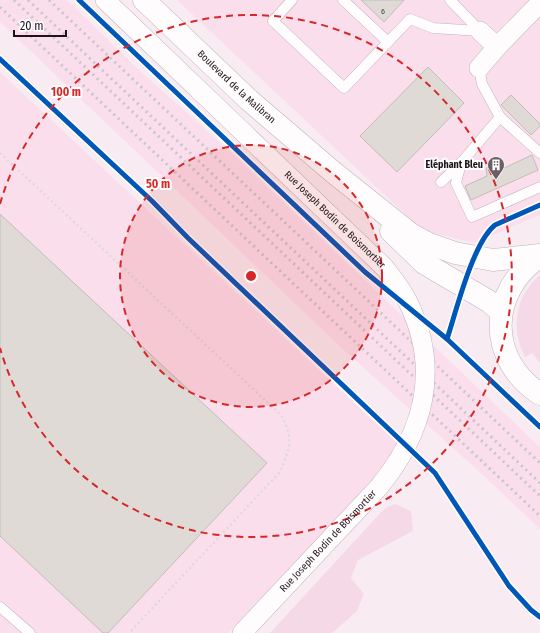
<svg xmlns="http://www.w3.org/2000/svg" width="540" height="633" viewBox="0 0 540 633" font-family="'Fira Sans Condensed',sans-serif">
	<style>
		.built { fill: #fbdeec }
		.green { fill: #f5d9e7 }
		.building { fill: #dfdad5; stroke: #c2bdb9 }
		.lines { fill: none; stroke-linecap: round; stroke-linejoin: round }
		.lane-casing { stroke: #bfb3b9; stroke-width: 11 }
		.street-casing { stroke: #bfb3b9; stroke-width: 20 }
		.secondary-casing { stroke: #bfb3b9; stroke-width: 23 }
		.path { stroke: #ded9db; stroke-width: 2.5; stroke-dasharray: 2 3; stroke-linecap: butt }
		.lane { stroke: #fefcfd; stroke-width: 10 }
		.street { stroke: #fefcfd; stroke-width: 19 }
		.secondary { stroke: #fefcfd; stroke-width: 22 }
		.rail { stroke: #c9c6c8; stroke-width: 3; stroke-dasharray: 2 4; stroke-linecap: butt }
		.street-bridge-casing { stroke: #bfb3b9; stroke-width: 20; stroke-linecap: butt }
		.street-bridge { stroke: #fefcfd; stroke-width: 19 }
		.cycleway-casing { stroke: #fff; stroke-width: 8 }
		.cycleway { stroke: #0057b8; stroke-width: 5 }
		.ring { fill: none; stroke: #d62828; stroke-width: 2; stroke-dasharray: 7 5 }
		.labels { text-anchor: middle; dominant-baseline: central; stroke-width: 4; stroke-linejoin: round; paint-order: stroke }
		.number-label { font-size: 8px; fill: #4f4548 }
		.street-label { font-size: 10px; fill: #1f1319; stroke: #fff }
		.poi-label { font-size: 10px; font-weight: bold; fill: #1f1319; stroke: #fff; text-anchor: end }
		.centre { fill: #d62828; stroke: #fff; stroke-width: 2 }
		.ring-label { font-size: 12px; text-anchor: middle; font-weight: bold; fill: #d62828; stroke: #fff; stroke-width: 4; stroke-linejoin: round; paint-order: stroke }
	</style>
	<rect width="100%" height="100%" fill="#f8ecf2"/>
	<!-- built -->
	<g class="built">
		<path d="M0,0H67L138,69L225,147L540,447V529L473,466L347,353L0,22Z"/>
		<path d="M177,0H540V215L474,243L422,230Z"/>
		<path d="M0,72L399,445L373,480L228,633H0Z"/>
	</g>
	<!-- green -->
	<g class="green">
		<path d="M540,275V363L532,353L525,357C510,328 515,296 540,275Z"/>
		<path d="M395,504L411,511L413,531L358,560L351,578L364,594L357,611L332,633H270L385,508Z"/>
	</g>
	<!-- building -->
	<g class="building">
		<path d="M361,0H404L384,22Z"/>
		<path d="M428,67L464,103L397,172L360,136Z"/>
		<path d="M511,95L540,124V126L531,135L501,105Z"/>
		<path d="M532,155L538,170L471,200L465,186L487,176L486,168L493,165L498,171Z"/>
		<path d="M0,214L267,463L108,633H103L0,536Z"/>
	</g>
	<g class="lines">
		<defs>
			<g id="lane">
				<path d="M292,0L273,21L344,88L410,19L433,28L480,31"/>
				<path d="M343,0L388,42"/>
				<path d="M450,0L480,31"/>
				<path d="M479,68L482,84L500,117L540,153"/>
				<path d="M500,117L461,163L456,183L472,217L540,187"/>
				<path d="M441,182L461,163"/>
				<path d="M0,607L30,633"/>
			</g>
			<g id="street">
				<path id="s1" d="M105,0L384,267"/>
				<path d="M480,31L497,47"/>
				<path d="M479,68L497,47L540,3"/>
				<path id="s2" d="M242,633L379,487"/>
			</g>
			<g id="secondary">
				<path id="s3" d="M144,0L249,100L333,172L412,235L427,243L455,253L493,260L540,255"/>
				<path d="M391,231L424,263L490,302L501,312"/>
				<path d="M540,256C488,292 487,359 540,394"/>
			</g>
		</defs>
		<!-- lane casing -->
		<use href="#lane" class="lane-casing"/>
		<!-- street casing -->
		<use href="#street" class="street-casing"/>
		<!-- secondary casing -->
		<use href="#secondary" class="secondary-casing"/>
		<!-- path -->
		<g class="path">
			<path d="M0,153L281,415C294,439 290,448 280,472L129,633"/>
			<path d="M484,240L489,230L495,225L540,205"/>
			<path d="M447,339L458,306"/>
		</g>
		<!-- lane -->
		<use href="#lane" class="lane"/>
		<!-- street -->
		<use href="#street" class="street"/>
		<!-- secondary -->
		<use href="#secondary" class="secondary"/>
		<!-- rail -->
		<g class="rail">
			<path d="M14,0L540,496"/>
			<path d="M28,0L540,483"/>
			<path d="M49,0L540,463"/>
			<path d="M0,7L540,516"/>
		</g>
		<defs>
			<path id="street-bridge" d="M379,487C424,432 441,369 408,302C402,290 393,278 384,267"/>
		</defs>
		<!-- street-bridge casing -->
		<use href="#street-bridge" class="street-bridge-casing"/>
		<!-- street-bridge -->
		<use href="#street-bridge" class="street-bridge"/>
		<defs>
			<g id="cycleway">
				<path d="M79,0L365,272L447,339L540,427"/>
				<path d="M0,59L152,201L188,238L435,473L509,586L531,610L540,617"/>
				<path d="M447,339C456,312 473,242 495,225L540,205"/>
			</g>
		</defs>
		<!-- cycleway casing -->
		<use href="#cycleway" class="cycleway-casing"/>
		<!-- cycleway -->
		<use href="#cycleway" class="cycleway"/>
	</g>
	<!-- distance rings -->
	<circle cx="251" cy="276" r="131" fill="#d62828" fill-opacity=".12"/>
	<g class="ring">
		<circle cx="251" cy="276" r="131"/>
		<path d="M0 204A261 261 0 1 1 0 348"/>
	</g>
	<!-- icons -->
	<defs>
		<symbol id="building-pin" viewBox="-11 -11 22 30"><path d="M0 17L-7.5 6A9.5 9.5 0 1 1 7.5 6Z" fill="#6b5f65" stroke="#fff"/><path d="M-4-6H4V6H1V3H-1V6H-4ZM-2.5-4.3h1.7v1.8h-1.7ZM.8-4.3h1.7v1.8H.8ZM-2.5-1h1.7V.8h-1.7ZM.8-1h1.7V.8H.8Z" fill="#fff"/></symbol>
	</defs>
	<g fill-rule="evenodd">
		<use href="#building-pin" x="486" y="155" width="20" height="27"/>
	</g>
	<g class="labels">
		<!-- number labels -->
		<g class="number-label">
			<text x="383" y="11">6</text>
		</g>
		<!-- street labels -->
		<g class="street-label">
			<text stroke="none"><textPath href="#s3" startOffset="127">Boulevard de la Malibran</textPath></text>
			<text stroke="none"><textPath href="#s1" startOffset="318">Rue Joseph Bodin de Boismortier</textPath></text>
			<text stroke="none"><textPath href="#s2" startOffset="126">Rue Joseph Bodin de Boismortier</textPath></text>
		</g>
		<!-- poi labels -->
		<g class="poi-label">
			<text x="483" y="165">Eléphant Bleu</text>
		</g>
	</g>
	<circle cx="251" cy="276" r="6" class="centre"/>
	<g class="ring-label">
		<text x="66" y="96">100 m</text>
		<text x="158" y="188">50 m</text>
	</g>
	<!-- scale -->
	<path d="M14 30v6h52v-6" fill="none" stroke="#1f1319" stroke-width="2"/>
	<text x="20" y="30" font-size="12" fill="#1f1319" stroke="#ffffff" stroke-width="3" paint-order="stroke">20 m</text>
</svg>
